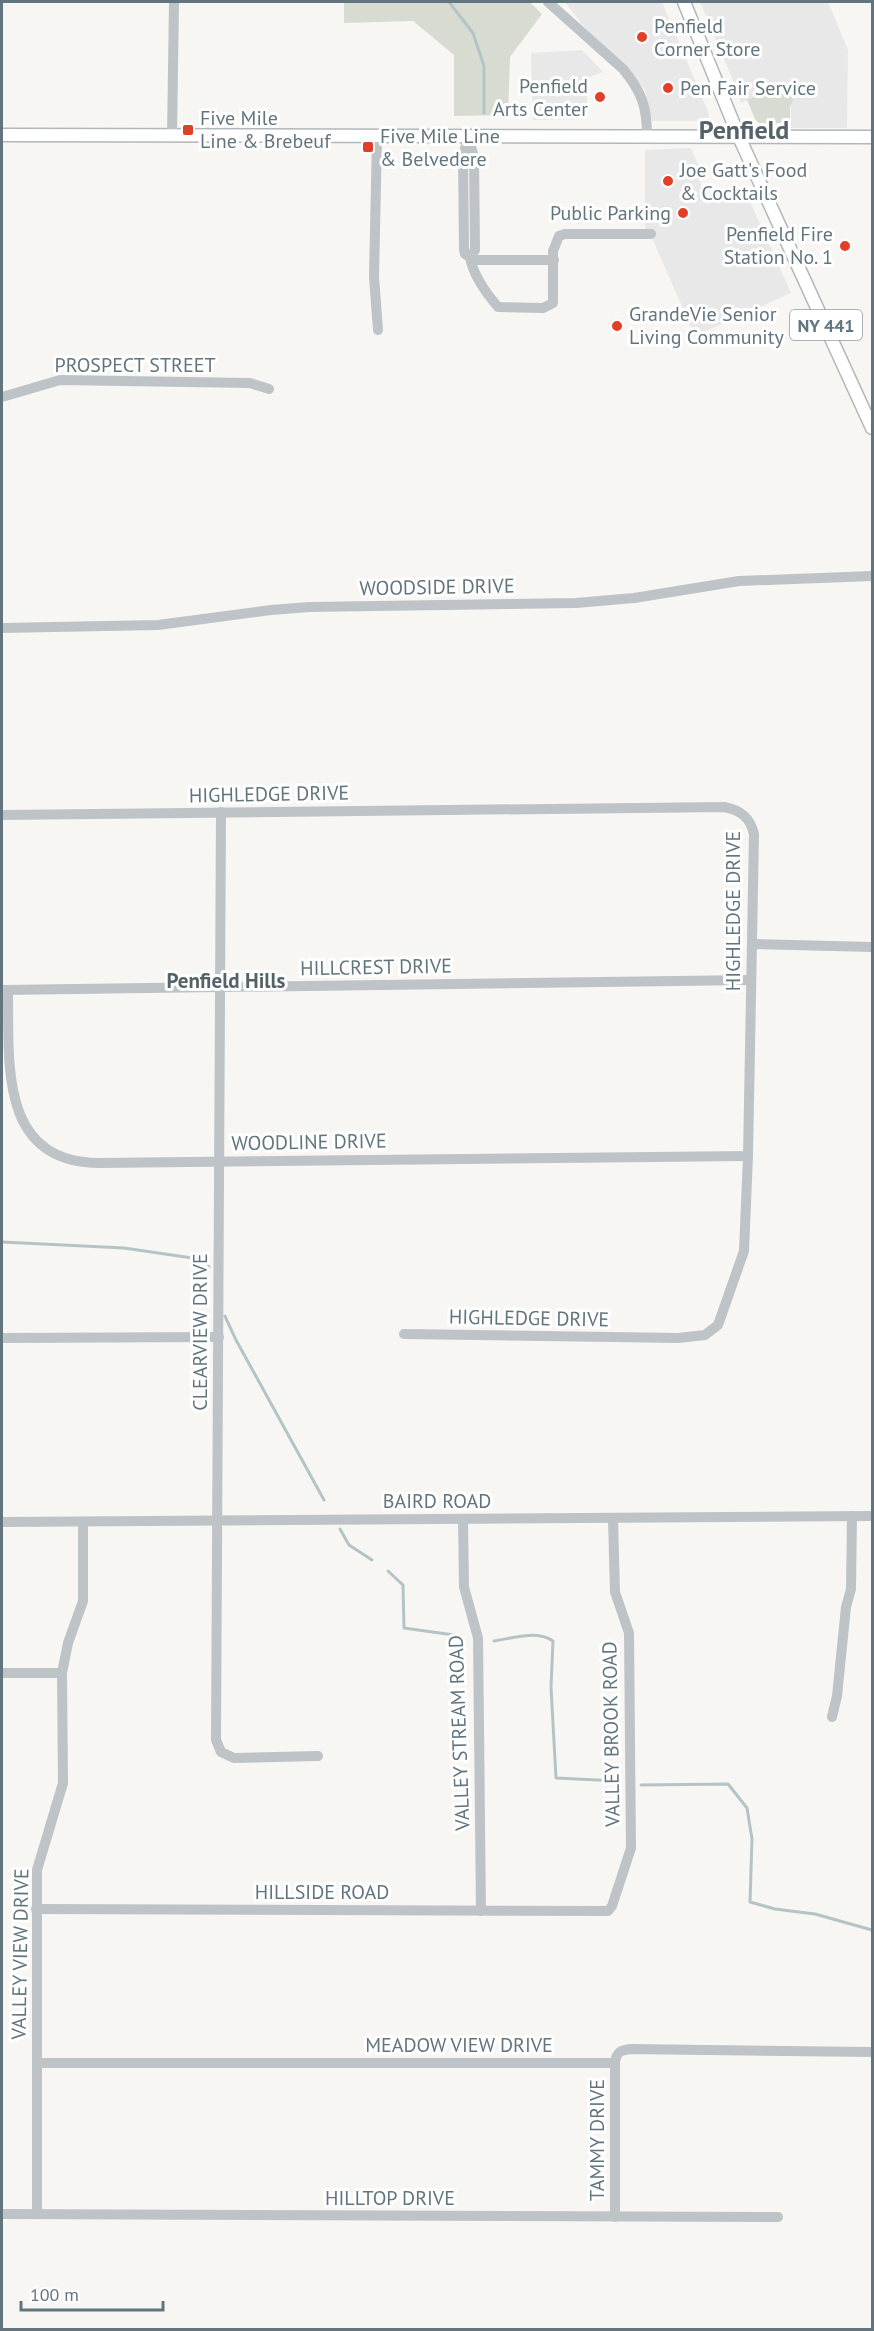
<svg xmlns="http://www.w3.org/2000/svg" width="874" height="2331" viewBox="0 0 874 2331" font-family="'PT Sans',sans-serif">
	<style>
		.built { fill: #e7e8e7 }
		.green { fill: #d7dbd2 }
		.lines { fill: none; stroke-linecap: round; stroke-linejoin: round }
		.stream { stroke: #b4c4c6; stroke-width: 3 }
		.major-casing { stroke: #b1b7ba; stroke-width: 15 }
		.minor { stroke: #bdc3c6; stroke-width: 10 }
		.major { stroke: #fff; stroke-width: 12 }
		.poi-dot { fill: #e13f28; stroke: #fff; stroke-width: 2 }
		.labels { text-anchor: middle; dominant-baseline: central; stroke-width: 6; stroke-linejoin: round; paint-order: stroke }
		.shield { fill: #fff; stroke: #919ea5; stroke-width: 1.5 }
		.shield-label { font-size: 18px; font-weight: bold; fill: #62757e }
		.poi-label { font-size: 20px; fill: #62757e; stroke: #fff; text-anchor: start }
		.street-label { font-size: 20px; fill: #62757e; stroke: #fff }
		.neighbourhood-label { font-size: 21px; font-weight: bold; fill: #546269; stroke: #fff }
		.district-label { font-size: 26px; font-weight: bold; fill: #546269; stroke: #fff }
	</style>
	<rect width="100%" height="100%" fill="#f7f6f3"/>
	<!-- built -->
	<g class="built">
		<path d="M565,2H662L709,114L708,119L703,121H652L645,90L638,81L589,33Z"/>
		<path d="M700,2H828L848,50L847,128H791V103L787,92L780,95L777,87L741,103L738,92Z"/>
		<path d="M582,50L603,72L587,78V119L533,120L531,53Z"/>
		<path d="M691,148L701,172L697,174L708,202L744,188L791,293L695,336L652,238L645,237V150Z"/>
	</g>
	<!-- green -->
	<g class="green">
		<path d="M344,2H530L542,14L510,57L508,115L454,116V55L413,21L344,23Z"/>
		<path d="M777,87L780,95L789,92L793,100L790,107V123L760,124L755,119L747,100Z"/>
	</g>
	<g class="lines">
		<!-- stream -->
		<g class="stream">
			<path d="M449,2L473,33L484,66V113"/>
			<path d="M2,1242L124,1248L206,1260L209,1268"/>
			<path d="M225,1316L236,1340L324,1500"/>
			<path d="M340,1529L349,1545L372,1560"/>
			<path d="M388,1571L403,1585L404,1628L461,1636"/>
			<path d="M494,1641C513,1638 536,1630 553,1641L551,1687L556,1778L618,1781"/>
			<path d="M641,1785L728,1784L747,1808L752,1839L750,1902L775,1909L815,1914L872,1930"/>
		</g>
		<defs>
			<g id="major">
				<path d="M684,2L739,137L872,428"/>
				<path d="M2,135L872,137"/>
			</g>
		</defs>
		<!-- major casing -->
		<use href="#major" class="major-casing"/>
		<!-- minor -->
		<g class="minor">
			<path d="M548,2L623,69C642,92 647,107 647,136"/>
			<path d="M172,136L174,2"/>
			<path d="M377,137L374,277L378,330"/>
			<path d="M468,137L474,157L475,250L470,257C473,275 486,293 498,307L543,308L553,303V251L559,236L565,234H651"/>
			<path d="M468,138L463,156L464,250L465,254L470,257"/>
			<path d="M471,260H554"/>
			<path d="M2,397L60,380L250,383L269,389"/>
			<path d="M2,628L158,625L271,610L309,607L576,603L634,598L739,581L872,576"/>
			<path d="M221,812L216,1740L221,1752L234,1758L318,1756"/>
			<path d="M2,815L724,807C740,810 750,817 754,834L748,1156L744,1251L718,1325L705,1335L678,1338L404,1334"/>
			<path d="M752,944L872,947"/>
			<path d="M2,990L751,980"/>
			<path d="M8,991C9,1067 0,1162 99,1163L748,1156"/>
			<path d="M2,1338L219,1337"/>
			<path d="M463,1519L464,1587L478,1638L481,1911"/>
			<path d="M2,1522L872,1516"/>
			<path d="M2,1673H62"/>
			<path d="M832,1717L837,1696L846,1607L851,1589L852,1516"/>
			<path d="M36,1909L608,1911L612,1906L631,1848L629,1633L615,1592L613,1518"/>
			<path d="M37,2063H615"/>
			<path d="M2,2214L778,2217"/>
			<path d="M37,2214V1870L63,1783L62,1673L68,1643L83,1601V1522"/>
			<path d="M615,2217V2063C616,2053 620,2050 630,2049L872,2052"/>
		</g>
		<!-- major -->
		<use href="#major" class="major"/>
	</g>
	<!-- markers -->
	<g class="poi-dot">
		<circle cx="642" cy="37" r="6"/>
		<circle cx="668" cy="88" r="6"/>
		<circle cx="600" cy="97" r="6"/>
		<rect x="182" y="124" width="12" height="12" rx="3"/>
		<rect x="362" y="141" width="12" height="12" rx="3"/>
		<circle cx="668" cy="181" r="6"/>
		<circle cx="683" cy="213" r="6"/>
		<circle cx="845" cy="246" r="6"/>
		<circle cx="617" cy="326" r="6"/>
	</g>
	<g class="labels">
		<!-- shield labels -->
		<rect class="shield" x="790" y="310" width="72" height="30" rx="4.5"/>
		<g class="shield-label">
			<text x="826" y="325">NY 441</text>
		</g>
		<!-- poi labels -->
		<g class="poi-label">
			<text x="654" y="26">Penfield<tspan x="654" dy="23">Corner Store</tspan></text>
			<text x="588" y="86" text-anchor="end">Penfield<tspan x="588" dy="23">Arts Center</tspan></text>
			<text x="680" y="88">Pen Fair Service</text>
			<text x="200" y="118">Five Mile<tspan x="200" dy="23">Line &amp; Brebeuf</tspan></text>
			<text x="380" y="136">Five Mile Line<tspan x="380" dy="23">&amp; Belvedere</tspan></text>
			<text x="680" y="170">Joe Gatt's Food<tspan x="680" dy="23">&amp; Cocktails</tspan></text>
			<text x="671" y="213" text-anchor="end">Public Parking</text>
			<text x="833" y="234" text-anchor="end">Penfield Fire<tspan x="833" dy="23">Station No. 1</tspan></text>
			<text x="629" y="314">GrandeVie Senior<tspan x="629" dy="23">Living Community</tspan></text>
		</g>
		<!-- street labels -->
		<g class="street-label">
			<text x="135" y="365">PROSPECT STREET</text>
			<text transform="translate(437 587) rotate(-1)">WOODSIDE DRIVE</text>
			<text transform="translate(269 794) rotate(-1)">HIGHLEDGE DRIVE</text>
			<text transform="translate(733 911) rotate(-90)">HIGHLEDGE DRIVE</text>
			<text transform="translate(376 967) rotate(-1)">HILLCREST DRIVE</text>
			<text transform="translate(309 1142) rotate(-1)">WOODLINE DRIVE</text>
			<text transform="translate(529 1318) rotate(1)">HIGHLEDGE DRIVE</text>
			<text transform="translate(200 1332) rotate(-90)">CLEARVIEW DRIVE</text>
			<text x="437" y="1501">BAIRD ROAD</text>
			<text transform="translate(459 1733) rotate(-92)">VALLEY STREAM ROAD</text>
			<text transform="translate(611 1734) rotate(-91)">VALLEY BROOK ROAD</text>
			<text x="322" y="1892">HILLSIDE ROAD</text>
			<text transform="translate(20 1954) rotate(-89)">VALLEY VIEW DRIVE</text>
			<text x="459" y="2045">MEADOW VIEW DRIVE</text>
			<text transform="translate(597 2140) rotate(-90)">TAMMY DRIVE</text>
			<text x="390" y="2198">HILLTOP DRIVE</text>
		</g>
		<!-- neighbourhood labels -->
		<g class="neighbourhood-label">
			<text x="226" y="980">Penfield Hills</text>
		</g>
		<!-- district labels -->
		<g class="district-label">
			<text x="744" y="129">Penfield</text>
		</g>
	</g>
	<!-- border -->
	<rect width="874" height="2331" fill="none" stroke="#62757e" stroke-width="6"/>
	<!-- scale -->
	<path d="M21 2301v9h142v-9" fill="none" stroke="#62757e" stroke-width="3"/>
	<text x="30" y="2301" font-size="18" fill="#62757e" stroke="#ffffff" stroke-width="4.5" paint-order="stroke">100 m</text>
</svg>
